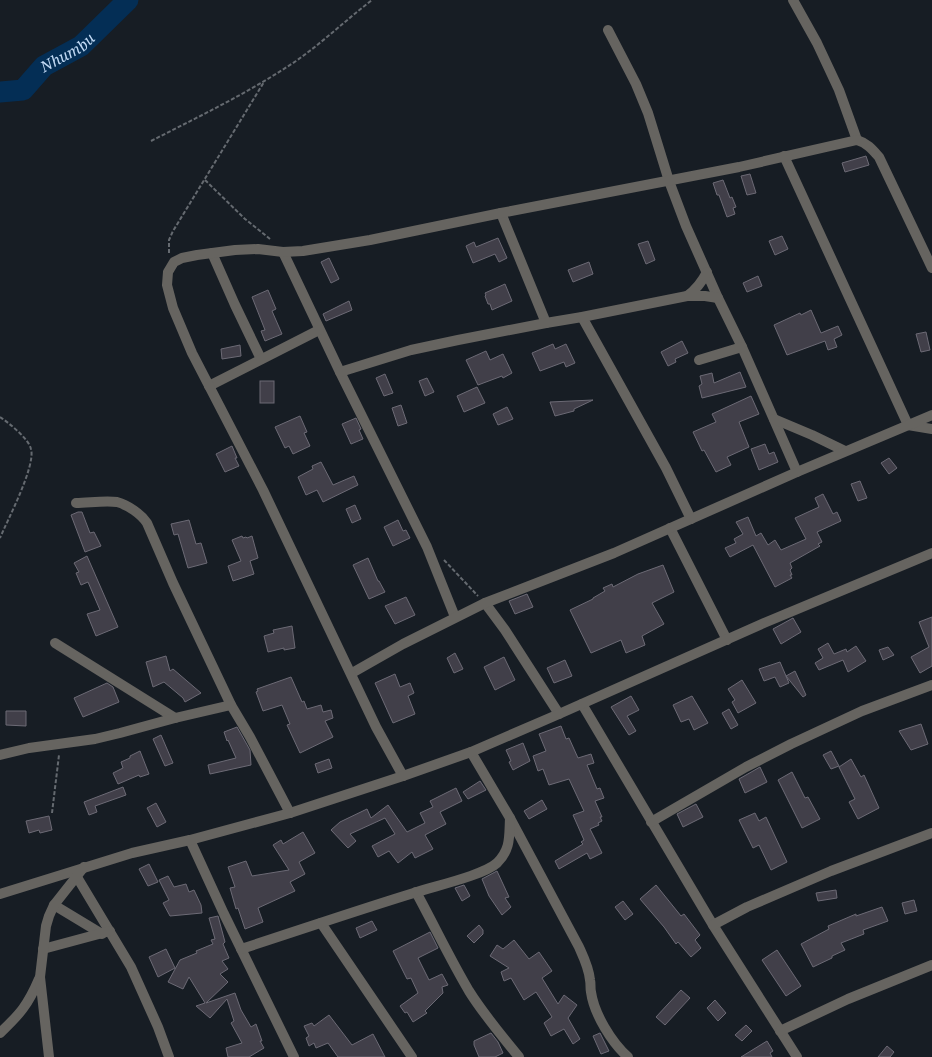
<svg xmlns="http://www.w3.org/2000/svg" width="932" height="1057" viewBox="0 0 932 1057" font-family="'Noto Serif',serif">
	<style>
		.lines { fill: none; stroke-linecap: round; stroke-linejoin: round }
		.river { stroke: #042e55; stroke-width: 21 }
		.building { fill: #413f49; stroke: #6c6a75 }
		.path { stroke: #656a70; stroke-width: 2; stroke-dasharray: 4 2; stroke-linecap: butt }
		.minor { stroke: #666460; stroke-width: 10 }
		.labels { text-anchor: middle; dominant-baseline: central; stroke-width: 3; stroke-linejoin: round; paint-order: stroke }
		.water-label { font-size: 15px; font-style: italic; fill: #c1d9f4; stroke: #0e141b }
	</style>
	<rect width="100%" height="100%" fill="#171d24"/>
	<g class="lines">
		<!-- river -->
		<path class="river" id="s1" d="M0,92L23,90L44,66L81,46L128,0"/>
	</g>
	<!-- building -->
	<g class="building">
		<path d="M866,156L869,165L845,172L842,163Z"/>
		<path d="M750,174L756,193L747,195L741,176Z"/>
		<path d="M723,180L730,198L732,197L736,207L733,208L735,214L727,217L719,195H717L713,183Z"/>
		<path d="M782,236L788,249L775,255L769,241Z"/>
		<path d="M498,238L507,258L499,262L495,254L473,263L466,246L474,242L476,247Z"/>
		<path d="M648,241L655,260L646,264L638,244Z"/>
		<path d="M329,258L339,279L331,283L321,262Z"/>
		<path d="M589,262L593,274L573,282L568,270Z"/>
		<path d="M758,276L762,286L747,292L743,283Z"/>
		<path d="M505,284L512,301L492,310L490,304H488L485,296L486,295L485,293Z"/>
		<path d="M268,290L276,309L272,311L282,334L265,341L261,331L265,330L252,297Z"/>
		<path d="M349,301L352,310L326,321L323,314Z"/>
		<path d="M811,310L821,333L838,326L842,335L834,339L837,347L828,350L825,341L787,355L774,325L800,313L801,315Z"/>
		<path d="M926,332L930,350L921,352L916,334Z"/>
		<path d="M682,341L688,353L675,359L676,362L668,366L661,352Z"/>
		<path d="M553,344L555,349L566,344L575,363L566,367L564,362L540,371L532,353Z"/>
		<path d="M240,345L241,356L222,359L221,349Z"/>
		<path d="M486,351L490,360L503,354L512,373L503,378L502,376L478,385L466,360Z"/>
		<path d="M740,372L746,387L702,398L699,386L702,384L700,376L712,373L714,383Z"/>
		<path d="M385,374L393,393L384,396L376,378Z"/>
		<path d="M427,378L434,392L425,396L419,381Z"/>
		<rect x="260" y="381" width="14" height="22"/>
		<path d="M477,387L485,403L464,412L457,396Z"/>
		<path d="M751,396L759,414L739,422L749,447L727,457L731,465L716,472L704,450L702,451L693,432L716,422L712,414Z"/>
		<path d="M593,400L574,409V411L555,416L550,402Z"/>
		<path d="M401,405L407,423L398,426L392,408Z"/>
		<path d="M507,407L513,419L498,425L493,414Z"/>
		<path d="M300,416L307,432L304,433L310,446L293,454L289,446L285,448L275,427Z"/>
		<path d="M356,418L361,429L359,430L363,439L351,444L342,424Z"/>
		<path d="M765,444L769,454L774,452L778,462L759,470L751,449Z"/>
		<path d="M232,446L237,458H235L239,466L225,472L216,454Z"/>
		<path d="M889,458L897,468L889,474L881,463Z"/>
		<path d="M321,462L333,485L354,476L358,485L323,502L317,490L306,495L298,477L313,469L312,466Z"/>
		<path d="M860,481L867,498L858,501L851,484Z"/>
		<path d="M823,494L833,514L837,512L841,521L817,532L822,542L818,544L820,546L790,563L792,568L790,570L792,575H790L792,578L775,587L753,545L730,557L725,548L736,543L734,539L743,534L736,522L748,517L756,536L761,533L768,545L775,540L781,550L806,539L795,518L819,507L815,498Z"/>
		<path d="M355,505L361,519L352,523L346,509Z"/>
		<path d="M78,512H82L90,533L94,532L101,546L85,552L71,515Z"/>
		<path d="M189,520L196,544L201,543L207,563L188,568L178,534L174,535L171,524Z"/>
		<path d="M398,520L403,531L406,530L410,538L393,546L384,527Z"/>
		<path d="M242,536L243,538L246,537L247,538L252,536L258,558L250,561L254,574L233,581L228,566L241,561L232,540Z"/>
		<path d="M87,556L118,627L96,636L87,614L100,610L88,582L81,585L76,573L79,572L74,563Z"/>
		<path d="M368,558L378,581H379L385,592L369,599L353,565Z"/>
		<path d="M663,565L674,592L652,603L664,624L642,636L645,645L626,653L621,640L591,653L570,610L593,599V598L605,591L603,588L612,584L613,587L638,574Z"/>
		<path d="M527,594L533,607L515,614L509,601Z"/>
		<path d="M406,597L415,615L395,624L385,606Z"/>
		<path d="M932,617V666L920,673L911,657L929,647L919,622Z"/>
		<path d="M793,618L801,632L781,644L773,629Z"/>
		<path d="M292,626L295,648L284,650V648L268,652L264,636L274,633L273,630Z"/>
		<path d="M828,643L834,654L846,649L847,652L856,646L866,661L848,672L843,660L819,670L815,663L823,658L818,649Z"/>
		<path d="M888,647L894,655L883,660L879,650Z"/>
		<path d="M455,653L463,669L454,673L447,658Z"/>
		<path d="M166,656L170,671L173,669L201,693L185,702L183,698L164,682L153,687L146,662Z"/>
		<path d="M504,657L515,680L495,690L484,667Z"/>
		<path d="M565,660L572,676L554,683L547,668Z"/>
		<path d="M780,662L786,676L795,671L806,695L803,697L786,676L789,683L780,687L775,677L764,681L759,669Z"/>
		<path d="M395,674L400,687L410,683L414,693L408,696L415,714L393,723L375,683Z"/>
		<path d="M291,677L302,702L304,701L307,709L321,705L323,712L331,710L333,718L325,721L333,737L300,753L287,725L290,724L282,705L263,711L256,692L258,691L257,689Z"/>
		<path d="M742,680L756,703L738,713L732,702L735,700L728,689Z"/>
		<path d="M107,683L113,687L119,702L83,717L74,698Z"/>
		<path d="M631,696L639,710L627,716L636,731L629,735L611,707Z"/>
		<path d="M692,696L708,723L694,730L689,719L681,722L673,705Z"/>
		<path d="M729,709L738,725L731,729L722,713Z"/>
		<path d="M6,711H26V726L6,725Z"/>
		<path d="M921,724L928,744L911,750L899,731Z"/>
		<path d="M561,726L566,739L569,738L578,758L591,754L594,763L587,765L597,789L600,788L604,798L595,801L602,817H600L602,821L598,823L599,825L590,829L602,853L590,859L587,853L559,869L555,861L583,844L581,842L584,840L573,815L584,811L569,779L549,785L543,769L538,771L533,756L546,751L539,734Z"/>
		<path d="M237,727L250,750L251,765L210,774L208,765L236,758L228,740L227,741L224,732Z"/>
		<path d="M161,735L173,763L165,766L153,739Z"/>
		<path d="M523,743L530,761L513,770L509,762L511,761L506,750Z"/>
		<path d="M140,751L149,774L140,777L139,775L118,784L113,773L123,768L121,762L130,758V756Z"/>
		<path d="M831,751L839,766L831,769L823,755Z"/>
		<path d="M329,759L332,768L318,773L315,764Z"/>
		<path d="M851,759L861,777L864,775L879,808L858,819L849,802L855,799L839,767Z"/>
		<path d="M760,767L767,782L745,793L739,779Z"/>
		<path d="M792,772L805,798L808,797L820,819L802,828L778,780Z"/>
		<path d="M480,781L486,790L468,799L463,792Z"/>
		<path d="M123,787L126,795L95,806L97,812L89,815L84,802Z"/>
		<path d="M456,788L462,801L440,812L446,824L425,835L433,849L415,858L412,852L398,863L389,851L378,857L372,846L395,834L385,818L350,834L356,841L348,848L331,830L340,822L367,809L371,818L388,805L407,832L425,823L420,813L433,807L430,801Z"/>
		<path d="M542,800L547,809L529,819L524,811Z"/>
		<path d="M156,803L166,822L157,827L147,808Z"/>
		<path d="M696,804L703,817L683,827L677,814Z"/>
		<path d="M755,813L759,821L766,817L787,862L771,870L759,845L753,848L739,820Z"/>
		<path d="M49,816L52,830L40,833L39,830L29,833L26,821Z"/>
		<path d="M303,832L315,853L299,862L305,874L290,882L295,891L258,908L263,922L245,929L238,908L236,909L230,888L235,887L228,867L246,861L252,876L289,870L273,845L281,840L283,844Z"/>
		<path d="M149,864L158,882L148,886L139,869Z"/>
		<path d="M497,871L509,897L505,898L511,907L502,915L489,896L482,879Z"/>
		<path d="M168,876L174,887L186,884L189,892L194,890L201,905L202,913L170,916L163,903L169,900L159,880Z"/>
		<path d="M464,885L470,896L462,901L455,888Z"/>
		<path d="M656,885L681,916L684,914L700,935L695,940L701,948L691,957L678,942L676,944L664,927L640,899Z"/>
		<path d="M836,890L837,898L818,901L816,893Z"/>
		<path d="M914,900L917,911L905,914L902,903Z"/>
		<path d="M623,901L633,914L625,920L615,907Z"/>
		<path d="M882,907L888,921L863,930L864,934L841,943L845,950L832,956V958L813,967L801,944L829,929L828,926L856,914V916Z"/>
		<path d="M218,916L225,942L223,944L229,958L222,961L228,969L220,974L228,982L206,1003L235,993L241,1010L251,1027L256,1024L262,1041H260L264,1048L249,1057H228L226,1048L242,1043L231,1023L234,1021L227,999L210,1018L196,1006L205,1003L189,977L183,989L168,982L180,960L197,953L196,951L213,944L211,940L215,939L209,918Z"/>
		<path d="M372,921L377,930L360,938L356,928Z"/>
		<path d="M479,925L483,930V934L474,943L467,936Z"/>
		<path d="M430,932L438,948L418,958L429,980L442,974L448,985L442,987L443,993L425,1011L427,1013L413,1022L407,1012L405,1013L400,1006L418,993L411,978L407,979L393,951Z"/>
		<path d="M514,940L529,959L539,952L552,971L542,978L558,1004L564,995L577,1005L568,1018L580,1039L573,1044L564,1029L551,1036L544,1023L552,1017L536,992L524,1000L511,978L504,981L501,972L509,968L490,956L497,945L503,949Z"/>
		<path d="M166,949L175,968L158,977L149,957Z"/>
		<path d="M777,950L801,986L786,996L762,960Z"/>
		<path d="M681,990L690,998L665,1025L656,1017Z"/>
		<path d="M715,1000L726,1013L718,1021L707,1008Z"/>
		<path d="M329,1015L352,1045L373,1034L385,1057H338L328,1043L316,1048L314,1043L309,1046L306,1038L309,1036L304,1026L312,1023L314,1026Z"/>
		<path d="M746,1025L752,1031L742,1041L735,1035Z"/>
		<path d="M491,1033L498,1042L503,1053L495,1057H479L474,1045V1041Z"/>
		<path d="M600,1033L609,1051L601,1054L593,1036Z"/>
		<path d="M767,1041L773,1051L770,1053L772,1057H741Z"/>
		<path d="M887,1046L894,1052L890,1057H878Z"/>
	</g>
	<g class="lines">
		<!-- path -->
		<g class="path">
			<path d="M151,141C200,116 250,92 296,61C323,42 346,20 372,0"/>
			<path d="M205,180L245,219L270,239"/>
			<path d="M169,253V240L173,231L264,82"/>
			<path d="M0,417C9,423 29,439 31,449C36,466 7,521 0,538"/>
			<path d="M444,560L478,596"/>
			<path d="M52,813L59,755"/>
		</g>
		<!-- minor -->
		<g class="minor">
			<path d="M793,0L817,43L839,90L857,140"/>
			<path d="M608,30L636,84L648,113L669,181L686,226L718,298L742,347L797,472"/>
			<path d="M784,156L908,425L932,429"/>
			<path d="M501,213L546,323"/>
			<path d="M283,252L340,372L427,547L455,617"/>
			<path d="M212,253L235,305L261,359"/>
			<path d="M687,296C697,289 702,282 707,272"/>
			<path d="M582,317L666,468L691,519"/>
			<path d="M699,360L742,347"/>
			<path d="M340,372L411,350L458,340L546,323L582,317L687,296H705L718,298"/>
			<path d="M209,386L319,330"/>
			<path d="M774,419L812,435L845,451"/>
			<path d="M76,503C88,503 105,500 117,502C128,505 141,514 147,523L173,583L231,705L250,737L290,813"/>
			<path d="M670,528L727,640"/>
			<path d="M485,603L505,630L559,714"/>
			<path d="M55,643L175,718"/>
			<path d="M352,673L403,644L485,603L614,553L797,472L932,415"/>
			<path d="M582,704L713,925L797,1057"/>
			<path d="M471,752L510,818L579,947C584,958 589,968 590,980C591,984 590,988 591,992C594,1014 612,1043 628,1057"/>
			<path d="M0,755L29,748L95,739L120,733L175,718L231,705"/>
			<path d="M403,776L376,727L263,490L192,353L173,308L167,285L168,272L174,262L182,258L197,255L235,250L258,249L283,252L303,251L370,240L501,213L739,167L857,140C867,143 872,149 879,157L932,268"/>
			<path d="M651,822L746,767L791,744L862,711L932,685"/>
			<path d="M190,840L224,914L294,1057"/>
			<path d="M77,877L131,967L158,1027L169,1057"/>
			<path d="M416,892C434,925 450,959 469,991C484,1015 502,1036 519,1057"/>
			<path d="M0,894L132,853L190,840L290,813L403,776L471,752L559,714L764,623L932,553"/>
			<path d="M54,905L102,934"/>
			<path d="M321,923L412,1057"/>
			<path d="M713,925L747,907L831,871L932,833"/>
			<path d="M43,949L110,931"/>
			<path d="M241,949C300,930 358,910 417,892C435,886 484,875 497,863C511,849 509,837 510,818"/>
			<path d="M780,1031L848,999L932,965"/>
			<path d="M0,1033C20,1014 28,1005 39,979"/>
			<path d="M49,1057L40,977L46,926L49,916L54,905L84,867"/>
		</g>
	</g>
	<g class="labels">
		<!-- water labels -->
		<g class="water-label">
			<text stroke="none"><textPath href="#s1" startOffset="82">Nhumbu</textPath></text>
		</g>
	</g>
</svg>
